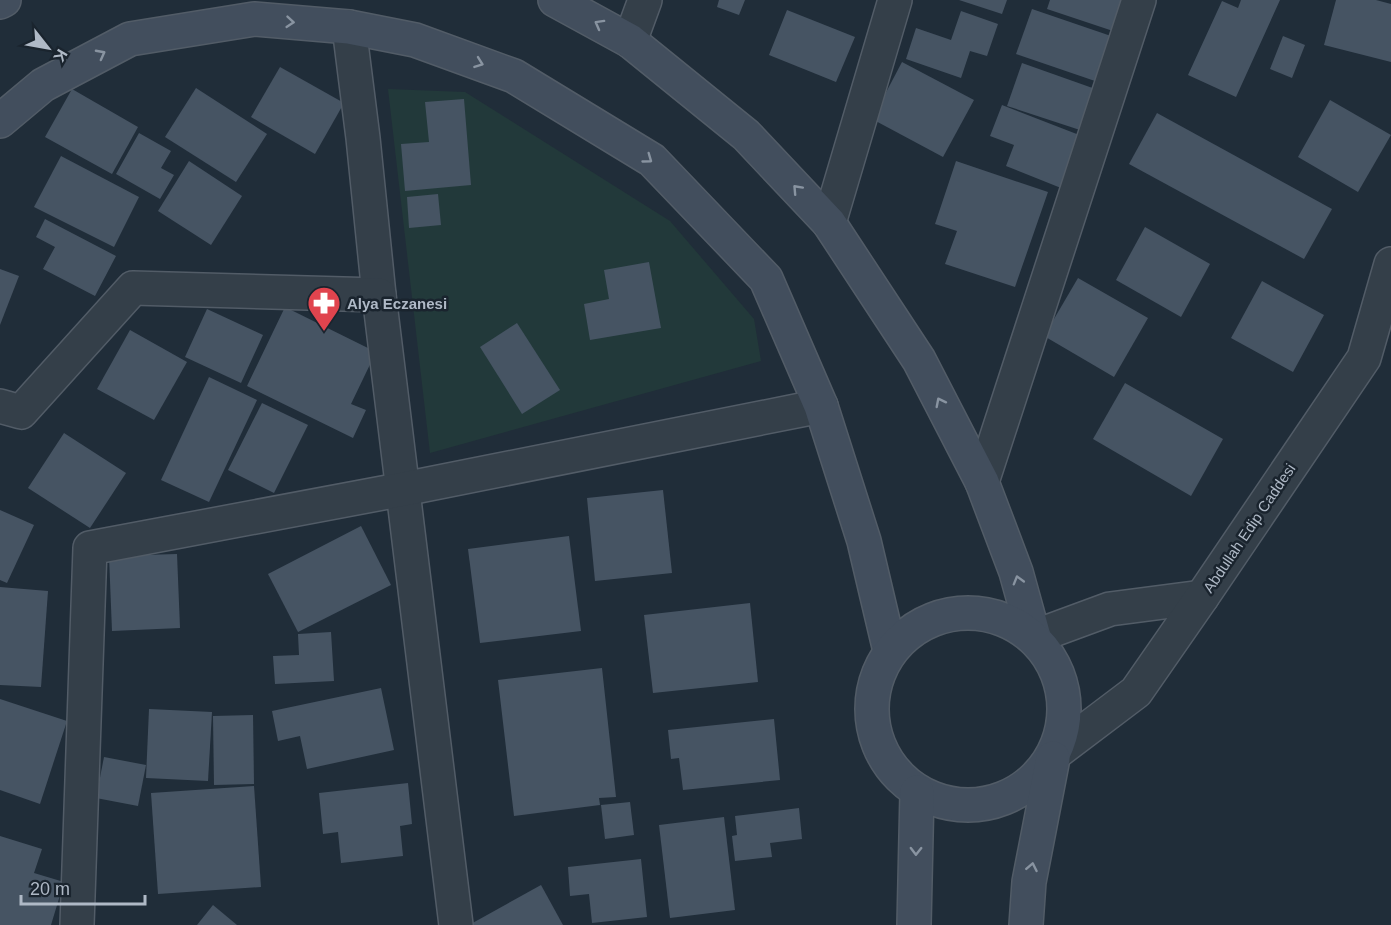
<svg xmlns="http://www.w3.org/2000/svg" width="1391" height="925" viewBox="0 0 1391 925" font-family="Arial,sans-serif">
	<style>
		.green { fill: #22393a }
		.building { fill: #465463 }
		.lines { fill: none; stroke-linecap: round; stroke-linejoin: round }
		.minor-casing { stroke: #525c67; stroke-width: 36 }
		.tertiary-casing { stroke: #525c67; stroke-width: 36 }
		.secondary-casing { stroke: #525c67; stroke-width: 36 }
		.minor { stroke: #343f49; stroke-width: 33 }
		.tertiary { stroke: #343f49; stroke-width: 33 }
		.secondary { stroke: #424e5d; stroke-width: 33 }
		.oneway { stroke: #8994a1 }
		.labels { text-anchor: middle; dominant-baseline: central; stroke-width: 5; stroke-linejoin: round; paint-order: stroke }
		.poi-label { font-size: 15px; font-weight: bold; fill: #afb9c6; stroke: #1a242e; text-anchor: start }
		.street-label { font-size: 15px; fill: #afb9c6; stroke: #1a242e }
	</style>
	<rect width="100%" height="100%" fill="#202d39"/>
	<!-- green -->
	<path class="green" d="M388,89L465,92L670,221L754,319L761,361L430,453Z"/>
	<!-- building -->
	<g class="building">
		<path d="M719,0H745L739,15L717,7Z"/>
		<path d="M959,0H1007L1002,14Z"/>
		<path d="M1050,0H1123L1113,31L1047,9Z"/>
		<path d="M1241,0H1280L1236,97L1188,75L1222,1L1238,8Z"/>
		<path d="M1336,0H1376L1391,4V62L1324,45Z"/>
		<path d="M1032,9L1111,36L1095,81L1016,54Z"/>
		<path d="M787,10L855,37L836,82L769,55Z"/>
		<path d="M961,11L998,24L987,56L970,51L961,78L906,59L916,28L951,40Z"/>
		<path d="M1283,36L1305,45L1292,78L1270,69Z"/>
		<path d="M902,62L974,100L943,157L872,119Z"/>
		<path d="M1022,63L1101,91L1086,132L1007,106Z"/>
		<path d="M280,67L344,103L315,154L251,117Z"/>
		<path d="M196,88L267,134L236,182L165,137Z"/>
		<path d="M72,89L138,127L112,174L45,137Z"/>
		<path d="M464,99L471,185L405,191L401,144L429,142L425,102Z"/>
		<path d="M1330,100L1391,135L1358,192L1298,157Z"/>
		<path d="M1002,105L1087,138L1066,190L1006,166L1014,145L990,136Z"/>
		<path d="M1157,113L1332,209L1304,259L1129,164Z"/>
		<path d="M139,133L171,151L161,168L174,175L160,199L116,174Z"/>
		<path d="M61,156L139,197L114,247L34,207Z"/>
		<path d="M189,161L242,196L211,245L158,211Z"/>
		<path d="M956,161L1048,192L1015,287L945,264L957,231L935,224Z"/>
		<path d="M438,194L441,225L409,228L407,197Z"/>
		<path d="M45,219L116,256L95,296L43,269L55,247L36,237Z"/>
		<path d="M1145,227L1210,264L1181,317L1116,280Z"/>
		<path d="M649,262L661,328L590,340L584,304L609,299L604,270Z"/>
		<path d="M0,269L19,276L0,325Z"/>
		<path d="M1078,278L1148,318L1114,377L1044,336Z"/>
		<path d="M1262,281L1324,315L1293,372L1231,338Z"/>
		<path d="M285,307L376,352L351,404L366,410L353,438L247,386Z"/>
		<path d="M207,309L263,335L241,383L185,357Z"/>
		<path d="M517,323L560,390L522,414L480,347Z"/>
		<path d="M130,330L187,362L154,420L97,389Z"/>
		<path d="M209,377L257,400L209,502L161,480Z"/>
		<path d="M1125,383L1223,439L1191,496L1093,439Z"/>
		<path d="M262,403L308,425L274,493L228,470Z"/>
		<path d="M64,433L126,473L90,528L28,488Z"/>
		<path d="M663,490L672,573L595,581L587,498Z"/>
		<path d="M0,510L34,525L7,583L0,580Z"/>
		<path d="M361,526L391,585L298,632L268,574Z"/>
		<path d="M569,536L581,631L480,643L468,549Z"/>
		<path d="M177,554L180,628L112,631L109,556Z"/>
		<path d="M0,587L48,591L41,687L0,685Z"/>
		<path d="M750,603L758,682L653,693L644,615Z"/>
		<path d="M331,632L334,681L275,684L273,656L299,655L298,634Z"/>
		<path d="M602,668L616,797L599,798L600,805L514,816L498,680Z"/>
		<path d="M381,688L394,750L307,769L300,736L278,741L272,711Z"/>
		<path d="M0,699L67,721L40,804L0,790Z"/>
		<path d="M149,709L212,712L208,781L146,778Z"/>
		<path d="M253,715L254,784L214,785L213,716Z"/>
		<path d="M774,719L780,780L683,790L679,758L671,759L668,730Z"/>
		<path d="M104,757L146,765L138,806L96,798Z"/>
		<path d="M408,783L412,824L400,826L403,856L341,863L338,832L323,834L319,793Z"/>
		<path d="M254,786L261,887L158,894L151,793Z"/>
		<path d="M630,802L634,835L605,839L601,805Z"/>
		<path d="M799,808L802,839L770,843L772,857L735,861L732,836L737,835L735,816Z"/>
		<path d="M724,817L735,910L670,918L659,825Z"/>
		<path d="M0,836L42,849L34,873L64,882L51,925H0Z"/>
		<path d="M641,859L647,917L592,923L589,894L570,896L568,867Z"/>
		<path d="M541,885L563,925H469Z"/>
		<path d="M213,905L237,925H197Z"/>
	</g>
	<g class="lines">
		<defs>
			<g id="minor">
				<path d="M349,27L363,138L379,295L456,925"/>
				<path d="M630,41L645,0"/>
				<path d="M829,223L895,0"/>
				<path d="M0,406L21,412L133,288L379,295"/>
				<path d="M982,482L1139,0"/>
				<path d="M77,925L90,548L404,489L821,406"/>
			</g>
			<g id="tertiary">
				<path d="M1034,637L1110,609L1202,597"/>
				<path d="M1054,754L1136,692L1202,597L1364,358L1391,264"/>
			</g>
			<g id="secondary">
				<path d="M555,0L630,41L746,135L829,223L919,360L982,482L1016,572L1034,637"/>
				<path d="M0,2L4,0"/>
				<path d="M0,121L43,85L130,39L254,19L349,27L415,40L514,76L652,160L766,279L821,406L864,541L890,651"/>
				<circle cx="968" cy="709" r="96"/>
				<path d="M914,925L917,792"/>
				<path d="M1026,925L1029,882L1053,758"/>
			</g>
		</defs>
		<!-- minor casing -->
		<use href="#minor" class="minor-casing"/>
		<!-- tertiary casing -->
		<use href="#tertiary" class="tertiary-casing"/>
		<!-- secondary casing -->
		<use href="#secondary" class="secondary-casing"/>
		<!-- minor -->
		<use href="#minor" class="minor"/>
		<!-- tertiary -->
		<use href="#tertiary" class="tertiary"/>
		<!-- secondary -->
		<use href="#secondary" class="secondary"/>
	</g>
	<!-- one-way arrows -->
	<defs><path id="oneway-chevron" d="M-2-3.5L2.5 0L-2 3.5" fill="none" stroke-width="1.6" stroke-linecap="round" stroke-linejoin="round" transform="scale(1.5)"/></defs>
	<g class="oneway">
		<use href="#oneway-chevron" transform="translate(290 22) rotate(5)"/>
		<use href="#oneway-chevron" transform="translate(599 24) rotate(-151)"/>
		<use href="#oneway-chevron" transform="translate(101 54) rotate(-28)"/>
		<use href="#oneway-chevron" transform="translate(479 63) rotate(20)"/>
		<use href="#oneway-chevron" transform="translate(648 159) rotate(36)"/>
		<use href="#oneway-chevron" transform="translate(797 189) rotate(-133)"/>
		<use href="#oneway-chevron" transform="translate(940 402) rotate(-117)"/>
		<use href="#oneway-chevron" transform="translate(1018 580) rotate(-106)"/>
		<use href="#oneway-chevron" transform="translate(916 851) rotate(91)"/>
		<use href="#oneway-chevron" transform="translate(1032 867) rotate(-79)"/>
	</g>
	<!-- icons -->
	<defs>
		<symbol id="pharmacy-pin" viewBox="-11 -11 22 30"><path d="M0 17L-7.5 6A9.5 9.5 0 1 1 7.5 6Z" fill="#e0444e" stroke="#1a242e"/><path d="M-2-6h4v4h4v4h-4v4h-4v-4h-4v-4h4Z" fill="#fff"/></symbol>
	</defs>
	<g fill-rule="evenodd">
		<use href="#pharmacy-pin" x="305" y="284" width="38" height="52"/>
	</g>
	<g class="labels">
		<!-- poi labels -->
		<g class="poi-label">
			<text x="347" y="303">Alya Eczanesi</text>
		</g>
		<!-- street labels -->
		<g class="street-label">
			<text transform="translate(1249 528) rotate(-56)">Abdullah Edip Caddesi</text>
		</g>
	</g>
	<!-- north arrow -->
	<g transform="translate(48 48) rotate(121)" stroke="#1a242e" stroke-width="4.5" paint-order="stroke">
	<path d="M0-4.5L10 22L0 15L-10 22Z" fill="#afb9c6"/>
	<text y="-9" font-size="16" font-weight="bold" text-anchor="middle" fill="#afb9c6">K</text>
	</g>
	<!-- scale -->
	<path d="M21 895v9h124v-9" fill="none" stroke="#afb9c6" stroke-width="3"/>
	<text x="30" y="895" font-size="18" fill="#afb9c6" stroke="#1a242e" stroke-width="4.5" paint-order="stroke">20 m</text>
</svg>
